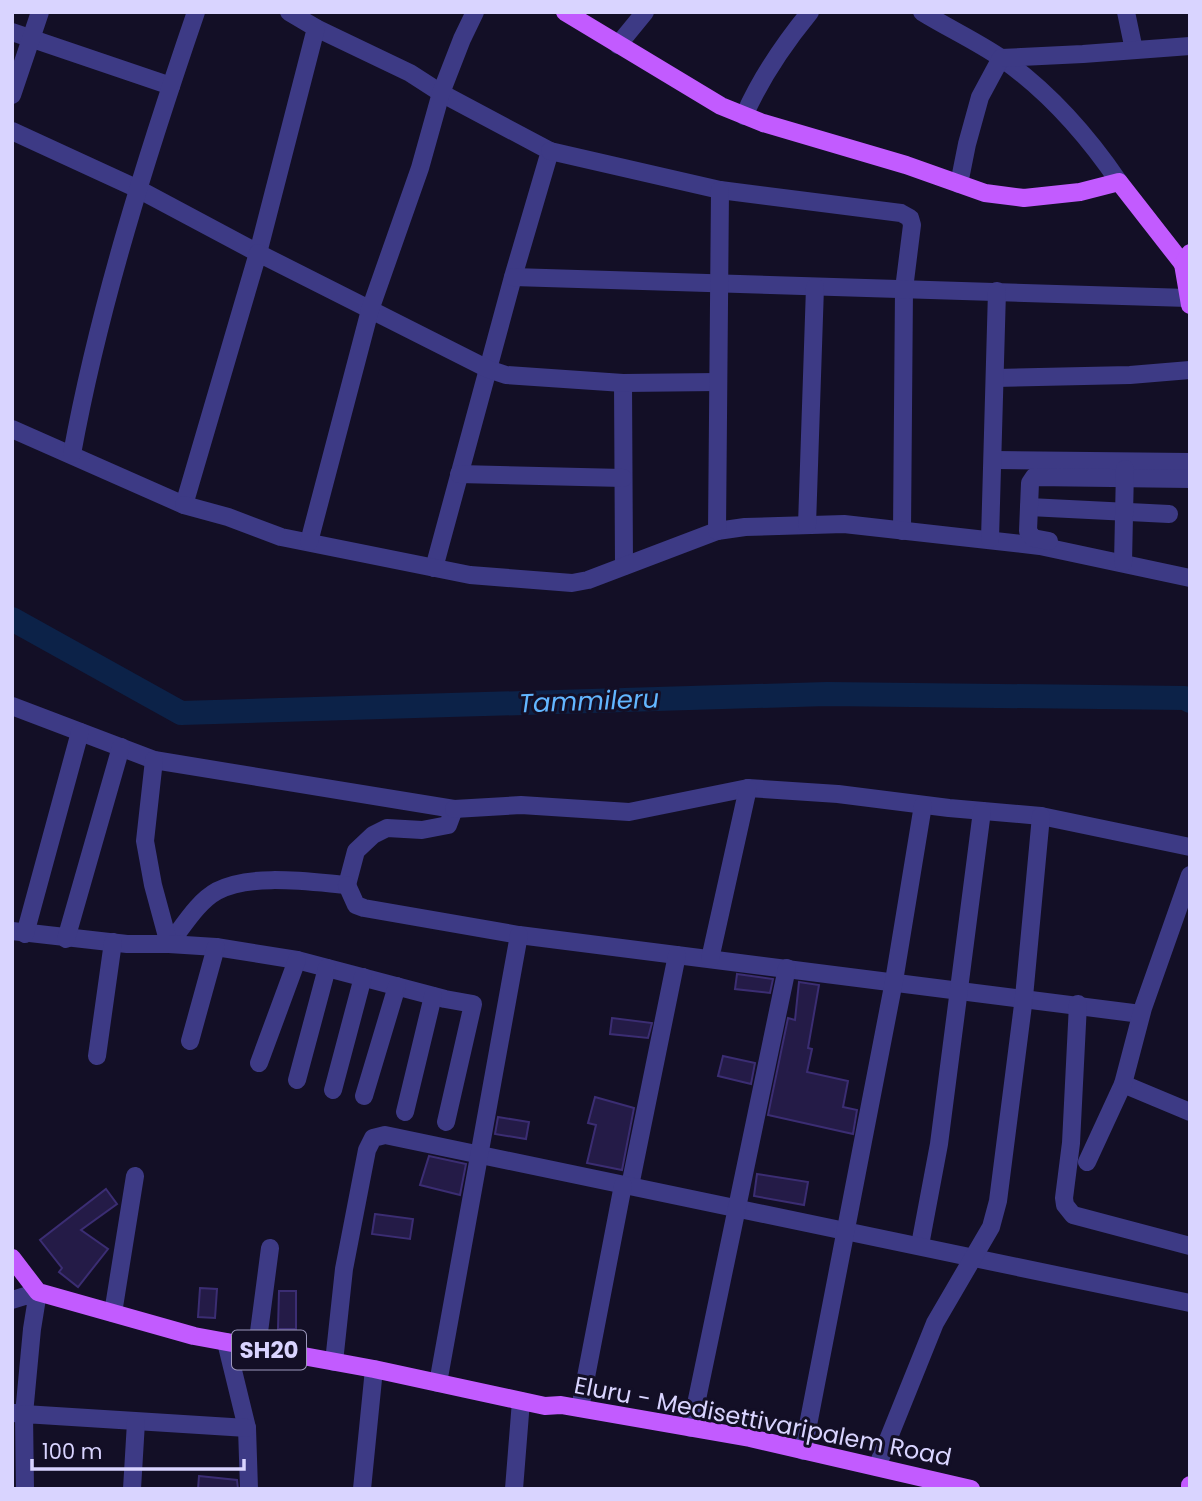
<svg xmlns="http://www.w3.org/2000/svg" width="1202" height="1501" viewBox="0 0 1202 1501" font-family="Poppins,sans-serif">
	<style>
		.lines { fill: none; stroke-linecap: round; stroke-linejoin: round }
		.river { stroke: #0c2248; stroke-width: 24 }
		.building { fill: #241b47; stroke: #3b2d73; stroke-width: 2 }
		.minor { stroke: #3d3a85; stroke-width: 18 }
		.major { stroke: #c25bff; stroke-width: 18 }
		.labels { text-anchor: middle; dominant-baseline: central; stroke-width: 6; stroke-linejoin: round; paint-order: stroke }
		.shield { fill: #130f26; stroke: #9e99be; stroke-width: 2 }
		.shield-label { font-size: 23px; font-weight: bold; fill: #d9d4ff }
		.street-label { font-size: 24px; fill: #d9d4ff; stroke: #130f26 }
		.water-label { font-size: 26px; font-style: italic; fill: #62b6ff; stroke: #130f26 }
	</style>
	<rect width="100%" height="100%" fill="#130f26"/>
	<g class="lines">
		<!-- river -->
		<path class="river" d="M12,619L181,713L827,694L1185,698L1190,701"/>
	</g>
	<!-- building -->
	<g class="building">
		<path d="M737,974L773,979L770,993L735,989Z"/>
		<path d="M799,982L819,985L808,1048L812,1049L807,1072L848,1081L843,1107L857,1110L853,1134L768,1115L788,1018L795,1020Z"/>
		<path d="M612,1018L652,1023L648,1038L610,1034Z"/>
		<path d="M723,1056L755,1063L751,1084L718,1076Z"/>
		<path d="M595,1097L634,1108L622,1170L587,1163L596,1125L588,1123Z"/>
		<path d="M498,1117L529,1122L526,1139L495,1134Z"/>
		<path d="M429,1156L466,1164L460,1195L420,1185Z"/>
		<path d="M757,1174L808,1182L804,1205L754,1196Z"/>
		<path d="M106,1189L117,1204L81,1230L108,1249L78,1287L59,1272L62,1268L40,1240Z"/>
		<path d="M375,1214L413,1219L410,1239L372,1234Z"/>
		<path d="M200,1288L217,1289L215,1318L198,1317Z"/>
		<path d="M279,1291H296V1329H278Z"/>
		<path d="M199,1476L237,1480L238,1489H198Z"/>
	</g>
	<g class="lines">
		<!-- minor -->
		<g class="minor">
			<path d="M922,12C948,28 976,41 1001,58C1048,91 1087,135 1119,182"/>
			<path d="M1126,12L1134,50"/>
			<path d="M316,28L410,73L441,93L550,151L513,277L434,568"/>
			<path d="M12,32L171,86"/>
			<path d="M618,45L645,12"/>
			<path d="M12,95L40,12"/>
			<path d="M744,116C761,77 783,45 810,12"/>
			<path d="M12,131L138,189L258,253L316,28L289,12"/>
			<path d="M550,151L720,190L901,213L910,218L912,225L904,289L902,531"/>
			<path d="M959,184L967,144L980,97L1001,58L1083,54L1190,46"/>
			<path d="M513,277L1188,298"/>
			<path d="M995,378L1130,375L1190,370"/>
			<path d="M623,383L624,566"/>
			<path d="M12,429L184,505L258,253L488,369L506,375L623,383L718,382"/>
			<path d="M72,454C99,306 147,155 196,12"/>
			<path d="M994,460L1190,462"/>
			<path d="M459,474L623,478"/>
			<path d="M184,505L228,517L281,537L470,575L572,583L588,580L717,531L745,527L844,524L1040,546L1190,578"/>
			<path d="M1029,507L1169,514"/>
			<path d="M807,525L815,287"/>
			<path d="M717,531L720,190"/>
			<path d="M990,539L997,291"/>
			<path d="M1049,541L1033,538L1028,531L1030,483L1034,477L1190,479"/>
			<path d="M309,542L370,310L420,168L441,93L462,39L475,12"/>
			<path d="M1123,563L1125,469"/>
			<path d="M12,706L154,760L454,809L448,825L422,830L387,828L373,835L356,851L347,885C310,882 251,873 217,891C197,902 183,927 169,944"/>
			<path d="M154,760L145,841L153,885L169,944"/>
			<path d="M454,809L521,805L629,812L748,788L838,794L949,808L1041,816L1190,847"/>
			<path d="M347,885L356,905L364,908L519,935L1141,1014"/>
			<path d="M12,931L127,944H169L216,947L297,960L445,999L473,1004L446,1122"/>
			<path d="M25,934L80,732"/>
			<path d="M66,939L121,747"/>
			<path d="M710,959L748,788"/>
			<path d="M1078,1004L1071,1143L1064,1198L1065,1205L1073,1215L1190,1246"/>
			<path d="M190,1041L216,947"/>
			<path d="M97,1056L113,942"/>
			<path d="M259,1063L297,960"/>
			<path d="M297,1080L327,968"/>
			<path d="M1123,1084L1190,1112"/>
			<path d="M333,1090L363,977"/>
			<path d="M364,1096L397,986"/>
			<path d="M405,1112L433,996"/>
			<path d="M1087,1162L1123,1084L1143,1008L1190,875"/>
			<path d="M630,1186L677,955"/>
			<path d="M920,1245L939,1144L982,811"/>
			<path d="M12,1300L38,1292L32,1329L24,1414L14,1413"/>
			<path d="M113,1313L135,1176"/>
			<path d="M226,1342L247,1428L249,1489"/>
			<path d="M257,1347L270,1248"/>
			<path d="M334,1362L344,1269L367,1150L373,1138L385,1135L1190,1303"/>
			<path d="M438,1383L519,935"/>
			<path d="M580,1408L623,1185"/>
			<path d="M691,1428L787,968"/>
			<path d="M803,1451L894,981L923,805"/>
			<path d="M877,1467L935,1323L991,1227L998,1201L1024,997L1041,816"/>
			<path d="M25,1489L24,1414L247,1428"/>
			<path d="M132,1489L136,1422"/>
			<path d="M362,1489L374,1369"/>
			<path d="M514,1489L521,1401"/>
		</g>
		<!-- major -->
		<g class="major">
			<path d="M565,12L721,106L763,123L906,165L985,193L1024,198L1080,192L1119,182L1183,264"/>
			<path d="M1190,253L1183,264L1190,305"/>
			<path d="M12,1258L38,1292L194,1336L374,1369L545,1406L561,1405L750,1438L971,1489"/>
			<path d="M1190,1489V1485"/>
		</g>
	</g>
	<g class="labels">
		<!-- shield labels -->
		<rect class="shield" x="232" y="1330.5" width="74" height="39" rx="5"/>
		<g class="shield-label">
			<text x="269" y="1350">SH20</text>
		</g>
		<!-- street labels -->
		<g class="street-label">
			<text transform="translate(763 1421) rotate(11)">Eluru - Medisettivaripalem Road</text>
		</g>
		<!-- water labels -->
		<g class="water-label">
			<text transform="translate(589 701) rotate(-2)">Tammileru</text>
		</g>
	</g>
	<!-- border -->
	<rect width="1202" height="1501" fill="none" stroke="#d9d4ff" stroke-width="28"/>
	<!-- scale -->
	<path d="M32 1459v10h212v-10" fill="none" stroke="#d9d4ff" stroke-width="3.5"/>
	<text x="42" y="1459" font-size="21" fill="#d9d4ff" stroke="#130f26" stroke-width="5" paint-order="stroke">100 m</text>
</svg>
